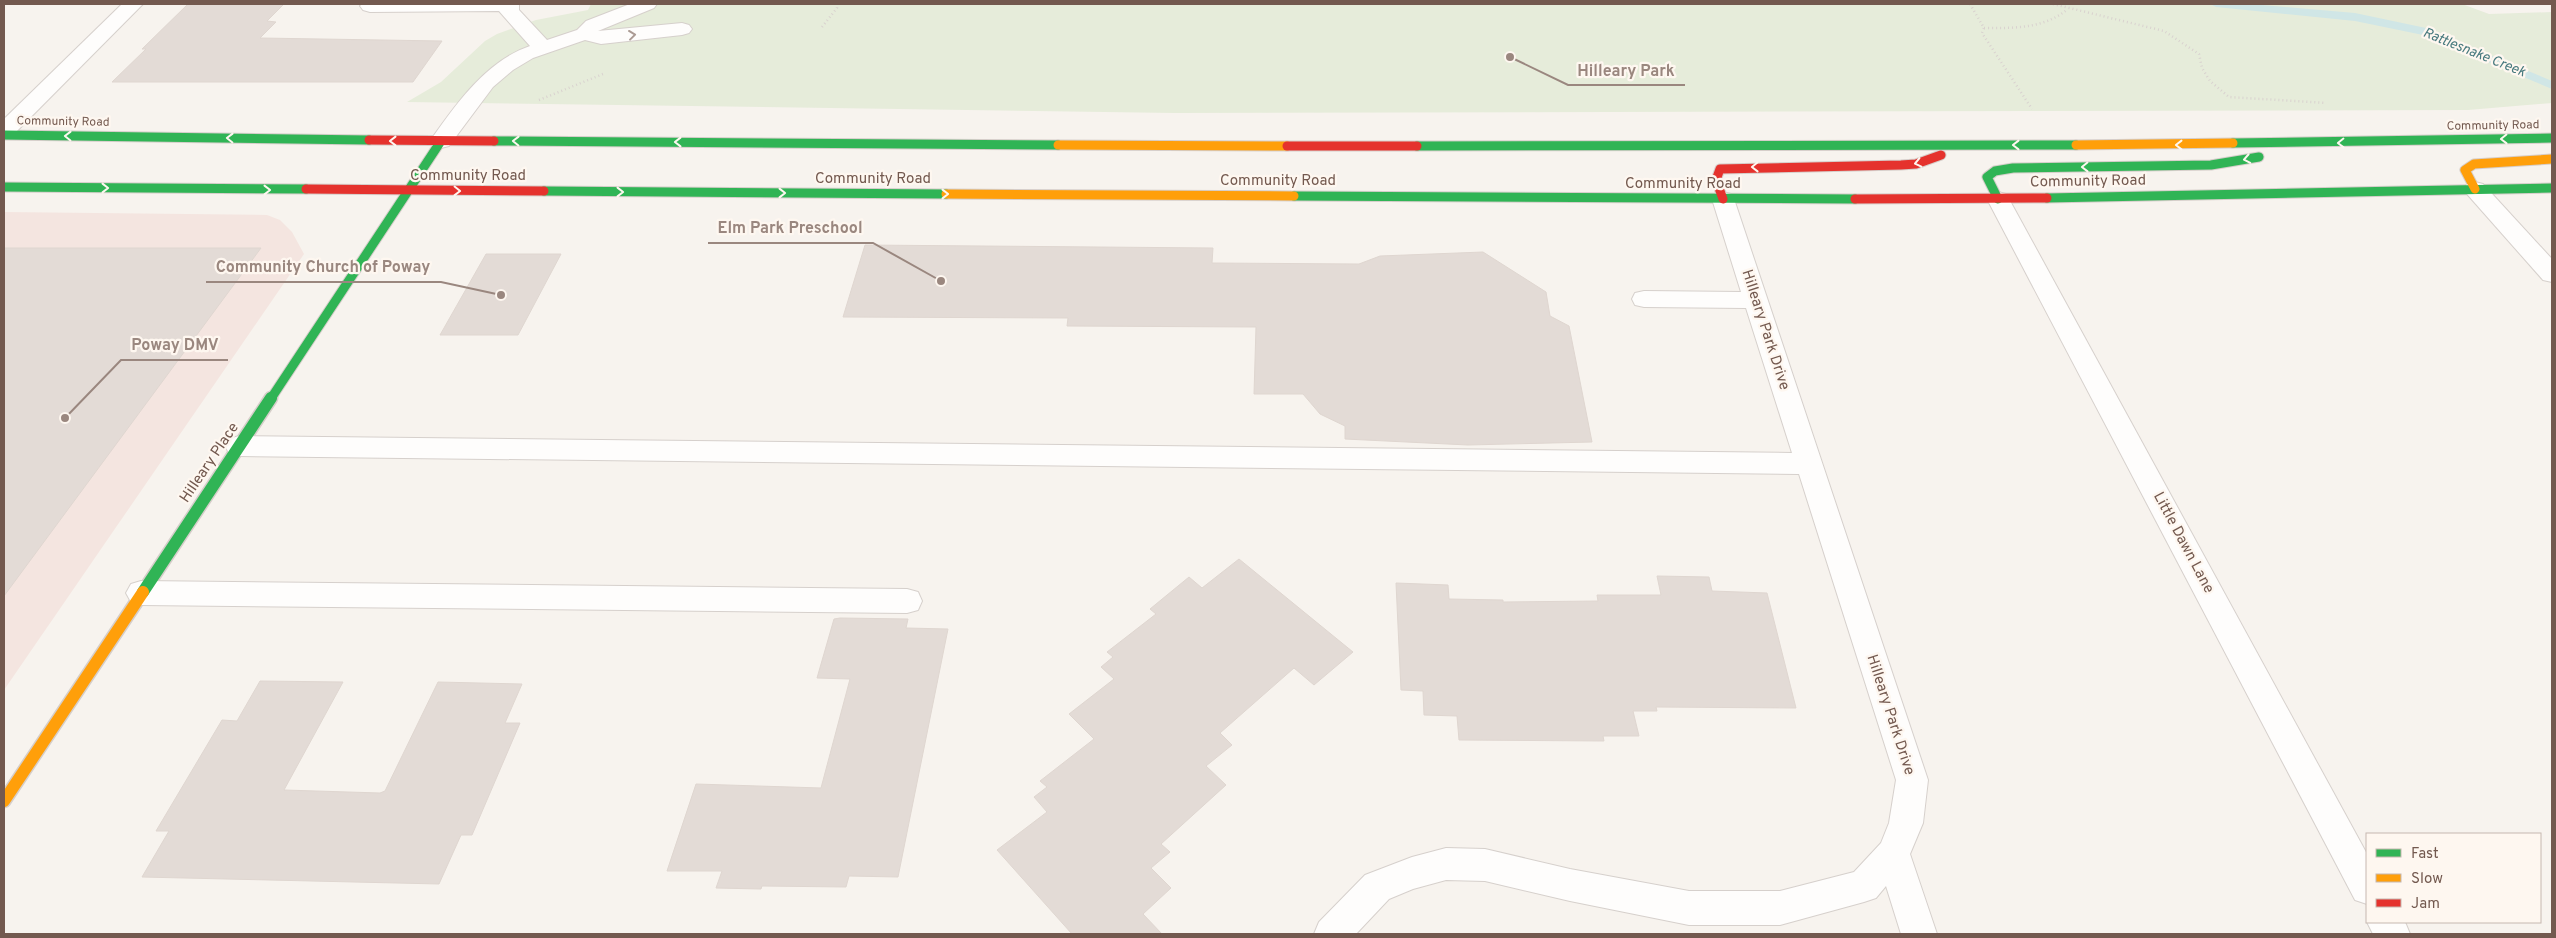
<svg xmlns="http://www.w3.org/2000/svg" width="2556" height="938" viewBox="0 0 2556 938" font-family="Overpass,sans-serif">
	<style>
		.commercial { fill: #f4e5e0 }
		.green { fill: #e6ecda }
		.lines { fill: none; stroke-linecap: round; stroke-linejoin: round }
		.stream { fill: #d0e6e6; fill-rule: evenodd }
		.building { fill: #e3dbd6; stroke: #dfd6d0 }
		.lane-casing { stroke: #d6d0cc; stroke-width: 2 }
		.street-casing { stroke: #d6d0cc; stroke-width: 2 }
		.fast-far1-casing { stroke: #d6ceca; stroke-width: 11 }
		.fast-casing { stroke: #d6ceca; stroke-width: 15 }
		.slow-far1-casing { stroke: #d6ceca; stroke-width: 11 }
		.slow-casing { stroke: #d6ceca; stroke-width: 15 }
		.jam-casing { stroke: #d6ceca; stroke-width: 11 }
		.path { stroke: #d9d2cf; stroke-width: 2.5; stroke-dasharray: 1 3; stroke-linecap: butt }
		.lane { fill: #fefdfc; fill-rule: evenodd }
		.street { fill: #fefdfc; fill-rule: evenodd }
		.fast-far1 { stroke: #30b455; stroke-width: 9 }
		.fast { stroke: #30b455; stroke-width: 12 }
		.slow-far1 { stroke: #ff9f0a; stroke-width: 9 }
		.slow { stroke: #ff9f0a; stroke-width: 12 }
		.jam { stroke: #e5322d; stroke-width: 9 }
		.oneway { stroke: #ab9b94 }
		.oneway2 { stroke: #fef7f0 }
		.labels { text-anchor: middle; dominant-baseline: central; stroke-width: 4.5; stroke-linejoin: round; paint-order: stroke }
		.far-street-label { font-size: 12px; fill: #73594f; stroke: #fef7f0 }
		.far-water-label { font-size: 14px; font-style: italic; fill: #47797e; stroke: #fef7f0 }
		.street-label { font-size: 15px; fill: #73594f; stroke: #fef7f0 }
		.leader { fill: none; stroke: #9a877f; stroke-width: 2 }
		.callout-dot { fill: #9a877f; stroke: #fef7f0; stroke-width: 2 }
		.callout-label { font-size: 16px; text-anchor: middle; font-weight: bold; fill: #9a877f; stroke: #fef7f0; stroke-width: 4.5; stroke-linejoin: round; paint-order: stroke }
	</style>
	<rect width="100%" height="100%" fill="#f7f3ee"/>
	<!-- commercial -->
	<path class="commercial" d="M4,212L267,215L280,220L292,232L304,254L4,690Z"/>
	<!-- green -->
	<path class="green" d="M591,4H2462L2489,14L2552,12V103L2468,110L1175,113L407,102L441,82L485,41L497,34L536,20L588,10Z"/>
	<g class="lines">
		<!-- stream -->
		<path class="stream" d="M2210,4H2250L2355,13L2426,28L2552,81V89L2423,35L2355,21L2216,7Z"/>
	</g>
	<!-- building -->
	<g class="building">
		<path d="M188,4H284L267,21L276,22L260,38L442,41L413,82H112L146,49H142Z"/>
		<path d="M865,245L1213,248L1212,263L1359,264L1380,256L1483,252L1546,292L1550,316L1569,326L1592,442L1468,445L1345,439V426L1320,414L1303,394H1254L1256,327L1067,326L1068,318L843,317Z"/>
		<path d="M4,248H261L4,596Z"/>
		<path d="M486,254H561L518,335H440Z"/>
		<path d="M1239,559L1353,652L1314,685L1294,668L1220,733L1232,745L1206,766L1226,785L1161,844L1170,852L1151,868L1171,888L1143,914L1162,934H1072L997,850L1047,812L1034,797L1047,787L1040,781L1094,739L1069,714L1114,679L1101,667L1113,657L1107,652L1156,614L1150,609L1189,577L1202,588Z"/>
		<path d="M1657,576L1709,577L1712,591L1767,593L1796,708L1656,707L1657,711H1633L1639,736H1603L1604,741L1459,740L1457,716L1424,715L1423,691L1401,690L1396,583L1448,585L1449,599L1503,600V602L1598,601L1597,595H1661Z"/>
		<path d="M840,618L908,619L906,628L948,629L898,877L849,876L846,887L762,886L761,889L716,888L722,871H667L696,784L821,788L850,679L817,678L834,619Z"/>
		<path d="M260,681L343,682L284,790L380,793L385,791L438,682L522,684L505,723H520L472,835H461L439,884L142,877L169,831H156L222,720L237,721Z"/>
	</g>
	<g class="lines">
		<defs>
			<g id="lane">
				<path d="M122,4H143L12,136L4,137V119Z"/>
				<path d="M362,4H519V10L547,40L577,30L586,21L630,4H657L654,8L598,31L682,23L689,25L692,29L689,33L682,35L601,44L585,40L533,58L513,70L493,87L449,146L441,148L433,146L430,141C456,104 486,61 530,46L499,11L370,12L363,10L360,6Z"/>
				<path d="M1723,192L1731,194L1734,199L1928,780L1923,823L1910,854L1937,934H1901L1886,886L1876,898L1864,902L1780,925H1689L1570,901L1485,881L1446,880L1413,889L1389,899L1356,934H1314L1319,922L1365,875L1412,857L1446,848L1485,849L1570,869L1689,891H1780L1854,872L1881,843L1889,823L1896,780L1799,474L239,456L229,453L225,446L229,439L239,436L1792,453L1746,308L1644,307L1635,305L1632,299L1635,293L1644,291L1741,292L1712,199L1715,194Z"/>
				<path d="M141,581L907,589L918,592L922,601L918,610L907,613L141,605L131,602L126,593L131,584Z"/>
			</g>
			<g id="street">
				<path d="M2475,182L2483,184L2552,259V282L2543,280L2467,194L2464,189L2467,184Z"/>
				<path d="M1998,192L2006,194L2009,199L2367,854V904L2355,900L1987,199L1990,194Z"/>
				<path d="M2367,922H2405L2410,934H2373Z"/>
			</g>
			<g id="fast-far1">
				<path d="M4,135L369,140"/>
				<path d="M494,141L1058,145"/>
				<path d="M2233,143L2552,138"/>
				<path d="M1417,146L2076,145"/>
				<path d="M4,187L306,189"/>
				<path d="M544,191L946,194"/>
				<path d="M1294,196L1855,199"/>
				<path d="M2047,198L2552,188"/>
				<path d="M1998,199L1987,177L1995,171L2013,168L2211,165L2259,157"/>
				<path d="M270,400L441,141"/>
			</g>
			<path id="fast" d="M143,592L271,398"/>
			<g id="slow-far1">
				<path d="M1058,145L1287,146"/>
				<path d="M2076,145L2233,143"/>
				<path d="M2475,189L2465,170L2474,164L2552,159"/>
				<path d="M946,194L1294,196"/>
			</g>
			<path id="slow" d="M4,801L143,592"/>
			<g id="jam">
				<path d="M369,140L494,141"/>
				<path d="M1287,146H1417"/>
				<path d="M306,189L544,191"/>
				<path d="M1723,199L1716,180L1720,169L1901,165L1916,164L1941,155"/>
				<path d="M1855,199L2047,198"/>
			</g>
		</defs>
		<!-- lane casing -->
		<use href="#lane" class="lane-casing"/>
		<!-- street casing -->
		<use href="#street" class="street-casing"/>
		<!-- fast-far1 casing -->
		<use href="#fast-far1" class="fast-far1-casing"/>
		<!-- fast casing -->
		<use href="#fast" class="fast-casing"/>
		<!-- slow-far1 casing -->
		<use href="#slow-far1" class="slow-far1-casing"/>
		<!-- slow casing -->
		<use href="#slow" class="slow-casing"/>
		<!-- jam casing -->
		<use href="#jam" class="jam-casing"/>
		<!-- path -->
		<g class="path">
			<path d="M1970,4L1984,28L1982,33L2032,109"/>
			<path d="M2053,4L2164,31L2199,54L2202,68L2210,81L2229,97L2326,103"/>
			<path d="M822,27L837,8V4"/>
			<path d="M1984,28C2015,28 2043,29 2068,9"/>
			<path d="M539,100L603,74"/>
		</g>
		<!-- lane -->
		<use href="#lane" class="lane"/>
		<!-- street -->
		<use href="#street" class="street"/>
		<!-- fast-far1 -->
		<use href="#fast-far1" class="fast-far1"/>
		<!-- fast -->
		<use href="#fast" class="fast"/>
		<!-- slow-far1 -->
		<use href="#slow-far1" class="slow-far1"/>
		<!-- slow -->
		<use href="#slow" class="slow"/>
		<!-- jam -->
		<use href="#jam" class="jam"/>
	</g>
	<!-- one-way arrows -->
	<defs><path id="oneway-chevron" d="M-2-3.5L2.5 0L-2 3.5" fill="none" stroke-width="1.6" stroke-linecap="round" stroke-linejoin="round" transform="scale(1.25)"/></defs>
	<use class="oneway" href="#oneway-chevron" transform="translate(632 35) rotate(-7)"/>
	<g class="oneway2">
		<use href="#oneway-chevron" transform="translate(68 136) rotate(-179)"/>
		<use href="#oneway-chevron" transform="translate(230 138) rotate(-179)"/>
		<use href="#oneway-chevron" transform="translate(2504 139) rotate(179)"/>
		<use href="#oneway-chevron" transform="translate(393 141) rotate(-180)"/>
		<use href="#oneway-chevron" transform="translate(516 141) rotate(-179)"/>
		<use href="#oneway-chevron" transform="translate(678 142) rotate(-180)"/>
		<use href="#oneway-chevron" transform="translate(2341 143) rotate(179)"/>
		<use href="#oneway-chevron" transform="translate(2016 145) rotate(180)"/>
		<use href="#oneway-chevron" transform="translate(2179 145) rotate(180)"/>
		<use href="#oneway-chevron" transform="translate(2247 159) rotate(169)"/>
		<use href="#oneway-chevron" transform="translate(1918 163) rotate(167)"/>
		<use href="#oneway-chevron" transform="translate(1755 167) rotate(179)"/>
		<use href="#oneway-chevron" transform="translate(2085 167) rotate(179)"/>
		<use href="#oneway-chevron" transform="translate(105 188)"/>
		<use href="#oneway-chevron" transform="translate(267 190)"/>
		<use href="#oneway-chevron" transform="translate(457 191) rotate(1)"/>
		<use href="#oneway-chevron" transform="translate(620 192)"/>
		<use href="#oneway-chevron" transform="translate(782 193)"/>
		<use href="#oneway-chevron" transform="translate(945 194)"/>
	</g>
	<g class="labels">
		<!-- far-street labels -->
		<g class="far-street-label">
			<text transform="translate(63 122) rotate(1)">Community Road</text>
			<text transform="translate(2493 126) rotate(-1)">Community Road</text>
		</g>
		<!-- far-water labels -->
		<g class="far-water-label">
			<text transform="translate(2474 53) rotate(22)">Rattlesnake Creek</text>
		</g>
		<!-- street labels -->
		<g class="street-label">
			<text x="468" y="176">Community Road</text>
			<text x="873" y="179">Community Road</text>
			<text x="1278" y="181">Community Road</text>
			<text transform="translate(2088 182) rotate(-1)">Community Road</text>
			<text x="1683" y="184">Community Road</text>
			<text transform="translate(1765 330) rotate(72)">Hilleary Park Drive</text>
			<text transform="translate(210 463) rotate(-56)">Hilleary Place</text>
			<text transform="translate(2183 543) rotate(62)">Little Dawn Lane</text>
			<text transform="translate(1890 715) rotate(72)">Hilleary Park Drive</text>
		</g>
	</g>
	<!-- callouts -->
	<path class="leader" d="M1510 57L1568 85H1685M941 281L873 243H708M501 295L441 282H206M65 418L121 360H228"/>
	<g class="callout-dot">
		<circle cx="1510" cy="57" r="5"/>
		<circle cx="941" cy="281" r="5"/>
		<circle cx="501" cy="295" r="5"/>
		<circle cx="65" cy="418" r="5"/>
	</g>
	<g class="callout-label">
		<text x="1626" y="76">Hilleary Park</text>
		<text x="790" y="233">Elm Park Preschool</text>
		<text x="323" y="272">Community Church of Poway</text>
		<text x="175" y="350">Poway DMV</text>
	</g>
	<!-- border -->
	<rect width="2556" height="938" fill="none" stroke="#73594f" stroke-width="10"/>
	<!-- legend -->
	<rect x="2366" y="833" width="175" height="90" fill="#fef7f0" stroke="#c6b8b0"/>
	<rect x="2376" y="849" width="25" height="8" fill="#30b455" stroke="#c6b8b0"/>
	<text x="2411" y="858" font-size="15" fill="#73594f">Fast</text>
	<rect x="2376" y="874" width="25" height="8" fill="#ff9f0a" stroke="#c6b8b0"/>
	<text x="2411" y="883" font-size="15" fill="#73594f">Slow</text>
	<rect x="2376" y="899" width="25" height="8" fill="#e5322d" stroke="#c6b8b0"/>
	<text x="2411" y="908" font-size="15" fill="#73594f">Jam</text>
</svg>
